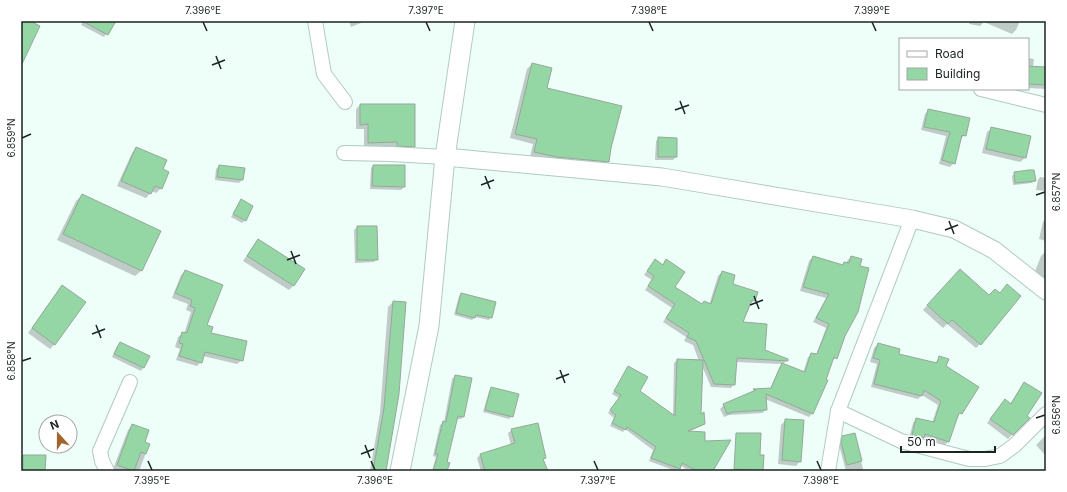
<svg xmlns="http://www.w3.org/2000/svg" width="1067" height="492" viewBox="0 0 1067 492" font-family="Inter,sans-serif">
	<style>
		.shadow { fill: #0003 }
		.building { fill: #94d6a4; stroke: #95a999 }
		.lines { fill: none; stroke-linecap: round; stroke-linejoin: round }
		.minor-casing { stroke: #b0cac2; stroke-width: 16 }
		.tertiary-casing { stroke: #b0cac2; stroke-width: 19 }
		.secondary-casing { stroke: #b0cac2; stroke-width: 21 }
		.minor { stroke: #fff; stroke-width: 14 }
		.tertiary { stroke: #fff; stroke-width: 17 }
		.secondary { stroke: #fff; stroke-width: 19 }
		.ticks { fill: none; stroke: #1a2521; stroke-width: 1.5 }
		.neatline { fill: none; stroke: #1a2521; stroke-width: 1.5 }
		.ticks-label { font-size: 10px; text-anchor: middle; fill: #1a2521 }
	</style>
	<rect width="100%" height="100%" fill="#eefef9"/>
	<!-- shadow -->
	<g class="shadow">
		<path d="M83,21H115L104,37L81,25Z"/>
		<path d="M349,21H366L351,27Z"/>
		<path d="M970,21H1020L1016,30L1012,34L984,22L980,26L969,24Z"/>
		<path d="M1028,58L1034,59L1033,67L1046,68V89L1028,88Z"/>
		<path d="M532,64L546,88L610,148L608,162L603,167L530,157L533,144L510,138L527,69Z"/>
		<path d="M360,105L414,146L410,151L393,150V146L364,147V129H356V109Z"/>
		<path d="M929,110L965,135L960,139L954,163L950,167L939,164L946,136L921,130L925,114Z"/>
		<path d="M992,128L1025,158L1020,162L982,153L987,132Z"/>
		<path d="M659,138L676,139V157L673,160H655L656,141Z"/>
		<path d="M136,148L162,170L161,188L156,193L152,191L146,198L117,186L132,153Z"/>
		<path d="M219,166L244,168L242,180L239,183L215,180L216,169Z"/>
		<path d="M373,166L404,187L401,190L370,189L371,168Z"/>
		<path d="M1015,173L1035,180L1032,183L1013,185L1012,176Z"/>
		<path d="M1040,177L1046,178V191L1036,190L1038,180Z"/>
		<path d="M82,195L141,271L135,276L57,240L76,201Z"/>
		<path d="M241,201L245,220L242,223L231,217Z"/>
		<path d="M1046,219V241L1039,239L1043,222Z"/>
		<path d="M357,227L377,259L374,262L355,263L354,230Z"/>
		<path d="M258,240L294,285L289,290L243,261L254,245Z"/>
		<path d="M1044,253L1046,254V279L1034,274L1041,256Z"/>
		<path d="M813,257L842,266L844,263L847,264V261L851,257L845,336L836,358L832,361L813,413L809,417L765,399L766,410L762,413L729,415L724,417L720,409L724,405L750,394L754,390L770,389L779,368L782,364L736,362L734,384L731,388L711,387L702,366L700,415L704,423L701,426L688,432L704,442L711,470L686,469L680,465L676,470H673L649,461L653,450L625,429L623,432L610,426L614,418L608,413L619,398L612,394L629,367L639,391L673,415L674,363L677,360L699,361L693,345L684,341L686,337L663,322L672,308L645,290L652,280L644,275L652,264L662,265L666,260L673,287L702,305H709L718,276L722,272L731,285L757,293L754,301L749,304L741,323L764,351L787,360L783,364L803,373L808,357L812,354L816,355L826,328L813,322L826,298L800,291L809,261Z"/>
		<path d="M960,270L980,344L976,348L947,324L943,328L923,310Z"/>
		<path d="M185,271L210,334L242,360L237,364L203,356L201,362L197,366L176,360L180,349L175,347L178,337L183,333L184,334L191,312L186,310L188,304L172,298L181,275Z"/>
		<path d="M58,291L55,344L50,349L28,333Z"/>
		<path d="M461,294L491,317L489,320L475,317L472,320L454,315L459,296Z"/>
		<path d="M393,302L385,471H370L380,413L388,307Z"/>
		<path d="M120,343L143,368L141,371L112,357L117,346Z"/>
		<path d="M878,344L897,355L935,363L939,358L945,367L978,388L957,417L949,441L945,445L922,438L919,441L909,439L913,423L916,419L932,423L938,405L922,395L918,399L871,387L877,364L870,362L874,348Z"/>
		<path d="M455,376L463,417L461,419H456L446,463V471H432L436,457L433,456L440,425L444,422L452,379Z"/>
		<path d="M1025,383L1026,416L1028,418L1008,439L987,423L1001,405L1010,404L1021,387Z"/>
		<path d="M492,388L512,416L509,419L483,412L489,391Z"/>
		<path d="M785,421L800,461L796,466L778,464L781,425Z"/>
		<path d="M132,425L143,443L149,445L139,471H118L113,469L128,430Z"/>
		<path d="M512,430L545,458L543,460L547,471H481L477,458L480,455L511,446L508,433Z"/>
		<path d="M854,434L863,469V471H846L839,445L840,440L843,437Z"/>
		<path d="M1046,435V456L1036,445Z"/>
		<path d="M23,456L44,471H21V458Z"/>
	</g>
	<!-- building -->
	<g class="building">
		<path d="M21,21H30L40,26L21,66Z"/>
		<path d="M82,21H116L108,35Z"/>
		<path d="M532,63L552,68L547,88L622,106L611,148L609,162L557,157L534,152L537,139L515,134Z"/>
		<path d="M1028,66L1046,67V85L1028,84Z"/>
		<path d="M360,104H415V147L397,146V142L368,143V124L360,125Z"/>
		<path d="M928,109L970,118L966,136L962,135L955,164L942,160L950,132L924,127Z"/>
		<path d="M991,127L1031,136L1026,158L986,149Z"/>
		<path d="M658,137L677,138V157H658Z"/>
		<path d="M136,147L167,160L163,169L169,172L162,189L155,186L151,194L121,181Z"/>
		<path d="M219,165L245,168L243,180L217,177Z"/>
		<path d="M373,165H405V187L372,186Z"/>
		<path d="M1029,170H1034L1036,181L1015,183L1014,172Z"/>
		<path d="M82,194L161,231L142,271L63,234Z"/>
		<path d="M241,199L253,206L246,221L233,214Z"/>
		<path d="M357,226H377L378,260H357Z"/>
		<path d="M258,239L305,269L294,286L247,256Z"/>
		<path d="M813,256L843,265L844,262L849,263L851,256L862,259L860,266L869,268L858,312L845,336L837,359L834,357L826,380H828L813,414L766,394L767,410L733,412L727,414L723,404L756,390L753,389L771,388L782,363L805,372L811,353L817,354L829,324L816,318L829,294L803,287Z"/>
		<path d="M655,259L663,265L666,259L685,272L675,287L702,304L704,301L711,304L722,271L735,275L733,284L758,292L755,301L752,300L743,322L767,324L765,350L788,359V361L737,358L735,385L714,384L696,341L687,337L689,333L666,318L675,304L648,286L654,276L647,271Z"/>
		<path d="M960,269L989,295L995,289L1000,293L1007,284L1021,296L981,345L952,320L948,324L927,305Z"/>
		<path d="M185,270L223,285L207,325L213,327L211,333L247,341L243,361L205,352L202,363L179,356L183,344L179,343L182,332L187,333L195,308L190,306L192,300L175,293Z"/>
		<path d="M62,285L86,302L55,345L32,328Z"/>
		<path d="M461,293L496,302L492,318L476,315L475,318L456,313Z"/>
		<path d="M393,301L406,302L399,394L386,471H373L384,408Z"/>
		<path d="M120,342L150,356L144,368L114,354Z"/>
		<path d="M878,343L900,349L899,354L937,363L939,356L949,359L946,366L979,387L962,414L959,413L949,442L925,434L924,438L912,435L916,418L934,422L941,401L924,390L922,396L874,384L880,360L873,358Z"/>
		<path d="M677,359L703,360L701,414L704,412L705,424L688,431L705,432V441L731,440L713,471H697L682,463L680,469L651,458L656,447L627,427L626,430L612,423L616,415L610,410L621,395L614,391L628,366L648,377L640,391L675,416Z"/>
		<path d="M455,375L472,378L464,417L458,416L447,462L450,463L447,471H433L438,454H435L443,421L446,422Z"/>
		<path d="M1024,382L1042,393L1027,416L1030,418L1013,435L990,419L1005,399L1011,404Z"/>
		<path d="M491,387L519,394L513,417L485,410Z"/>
		<path d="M785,419L804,420L801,462L782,460Z"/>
		<path d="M538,423L546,458L543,459L548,471H485L480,454L515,443L511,429Z"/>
		<path d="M132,424L149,430L145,442L150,444L146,454L141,452L134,471L117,465Z"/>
		<path d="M736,433H761L760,455H764L763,471L734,469Z"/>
		<path d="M855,433L862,461L847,465L841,442L842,436Z"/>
		<path d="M23,455H46L45,471H23Z"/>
	</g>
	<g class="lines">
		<defs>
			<g id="minor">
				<path d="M315,21L324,74L345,102"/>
				<path d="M981,89L1046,105"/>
				<path d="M344,153L391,154L445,157"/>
				<path d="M838,411L901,441L969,459H985L1000,456L1015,445L1046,414"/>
				<path d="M107,471L102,461L100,451L130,382"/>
				<path d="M828,471L838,411L912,219"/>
			</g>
			<path id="tertiary" d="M445,157L662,177L912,219L954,229L994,250L1046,291"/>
			<path id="secondary" d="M400,471L429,326L445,157L465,21"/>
		</defs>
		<!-- minor casing -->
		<use href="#minor" class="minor-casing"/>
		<!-- tertiary casing -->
		<use href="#tertiary" class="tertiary-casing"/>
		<!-- secondary casing -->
		<use href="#secondary" class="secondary-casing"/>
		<!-- minor -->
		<use href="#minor" class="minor"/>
		<!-- tertiary -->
		<use href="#tertiary" class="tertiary"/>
		<!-- secondary -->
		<use href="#secondary" class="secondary"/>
	</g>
	<!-- ticks -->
	<path class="ticks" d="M203,22L207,31M426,22L430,31M649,22L653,31M872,22L876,31M216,56L221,69M212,65L225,60M680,101L685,114M675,110L689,105M22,138L31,134M485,176L490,189M481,185L494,180M1036,195L1045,192M949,221L954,234M945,230L958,225M291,251L296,264M287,260L300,255M754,296L759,309M750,305L763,300M96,325L101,338M92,334L105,329M22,361L31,358M560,370L565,383M556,379L569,374M1036,418L1045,415M365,445L370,458M361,454L374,449M148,461L152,470M371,461L375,470M594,461L598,470M817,461L821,470"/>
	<!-- border -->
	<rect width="1067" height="492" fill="none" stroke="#ffffff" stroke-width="44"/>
	<!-- legend -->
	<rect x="899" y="38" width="130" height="52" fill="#ffffff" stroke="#a3a8a6"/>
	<rect x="907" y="51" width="20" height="6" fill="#ffffff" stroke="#a3a8a6"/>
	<text x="935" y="58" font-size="12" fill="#1a2521">Road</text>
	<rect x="907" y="68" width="20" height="12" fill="#94d6a4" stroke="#a3a8a6"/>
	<text x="935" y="78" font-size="12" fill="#1a2521">Building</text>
	<!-- north arrow -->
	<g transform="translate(58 434) rotate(339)"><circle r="19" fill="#ffffff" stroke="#a3a8a6"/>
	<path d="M0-3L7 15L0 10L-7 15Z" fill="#a4652c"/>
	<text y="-6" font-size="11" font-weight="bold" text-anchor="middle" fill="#1a2521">N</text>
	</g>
	<!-- scale -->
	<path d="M901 446v6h94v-6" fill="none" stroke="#1a2521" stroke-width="2"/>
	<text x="907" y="446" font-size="12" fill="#1a2521" stroke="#ffffff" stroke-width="3" paint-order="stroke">50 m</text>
	<rect x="22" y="22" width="1023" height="448" class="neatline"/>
	<g class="ticks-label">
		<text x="203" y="14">7.396°E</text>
		<text x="426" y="14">7.397°E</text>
		<text x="649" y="14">7.398°E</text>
		<text x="872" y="14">7.399°E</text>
		<text transform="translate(11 138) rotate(-90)" y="4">6.859°N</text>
		<text transform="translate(1056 192) rotate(-90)" y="4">6.857°N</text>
		<text transform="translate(11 361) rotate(-90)" y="4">6.858°N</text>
		<text transform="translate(1056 415) rotate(-90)" y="4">6.856°N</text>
		<text x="152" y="484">7.395°E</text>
		<text x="375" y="484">7.396°E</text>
		<text x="598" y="484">7.397°E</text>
		<text x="821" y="484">7.398°E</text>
	</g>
</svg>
